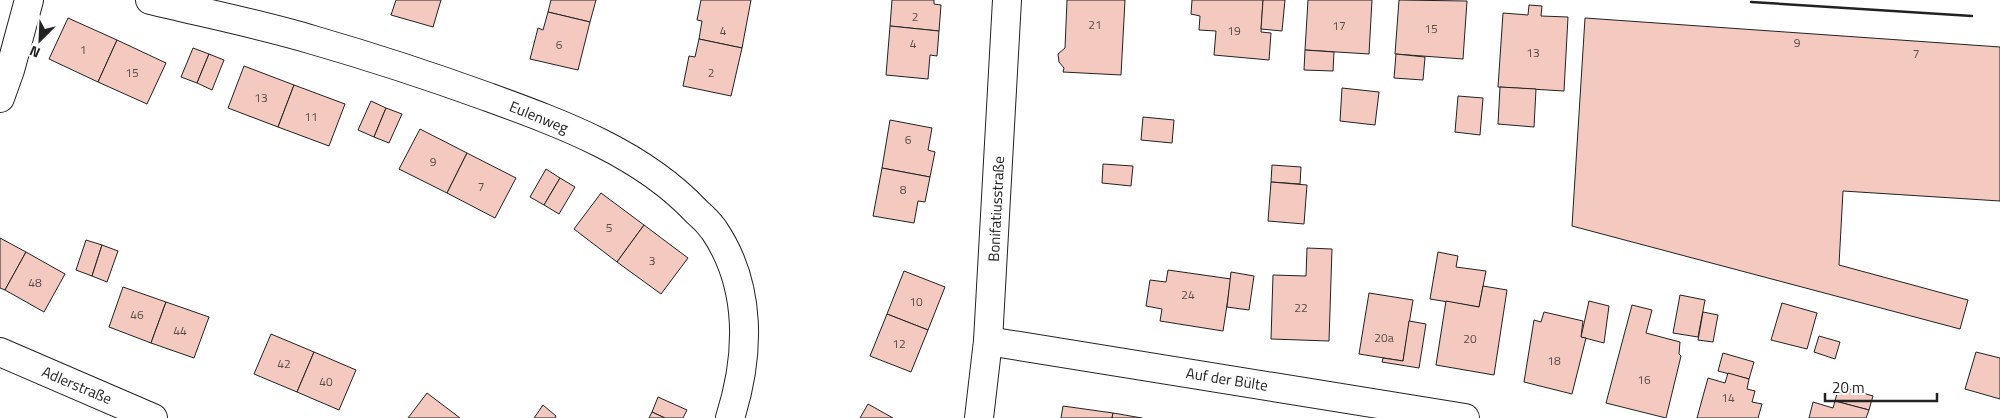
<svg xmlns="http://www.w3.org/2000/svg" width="2000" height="418" viewBox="0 0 2000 418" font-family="'Titillium Web',sans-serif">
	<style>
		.building { fill: #f3c9c0; stroke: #222 }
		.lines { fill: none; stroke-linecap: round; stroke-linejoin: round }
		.street-casing { stroke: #222; stroke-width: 30 }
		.street { stroke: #fff; stroke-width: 28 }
		.wall { stroke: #222; stroke-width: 2.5 }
		.labels { text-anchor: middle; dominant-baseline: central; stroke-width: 4; stroke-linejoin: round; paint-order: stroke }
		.number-label { font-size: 12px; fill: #564c4a }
		.street-label { font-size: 15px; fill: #222; stroke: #fff }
	</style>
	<rect width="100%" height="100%" fill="#fff"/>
	<!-- building -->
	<g class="building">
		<path d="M396,0H441L433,27L391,15Z"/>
		<path d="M551,0H596L590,22L548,12Z"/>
		<path d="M701,0H751L742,48L699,39L702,21L697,20Z"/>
		<path d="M892,0H934V4L941,5L939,31L890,26Z"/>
		<path d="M1067,0H1125L1121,75L1063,72L1064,68L1059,62L1058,54L1065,48Z"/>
		<path d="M1192,0H1263L1261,32L1271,33L1269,60L1214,55L1216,31L1199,30L1200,16L1191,14Z"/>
		<path d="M1263,0H1285L1282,31L1261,29Z"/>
		<path d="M1308,0H1372L1369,54L1305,50Z"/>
		<path d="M1399,0L1467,1L1463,59L1395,54Z"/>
		<path d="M1529,5L1542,6L1541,16L1568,17L1564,91L1498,87L1503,13L1528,15Z"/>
		<path d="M548,12L590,22L578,70L530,59L538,28L543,30Z"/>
		<path d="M68,18L117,40L98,82L49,59Z"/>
		<path d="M1585,18L2000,47V201L1843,191L1839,265L1968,300L1960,329L1572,226Z"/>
		<path d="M890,26L939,31L937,56L930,55L928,79L886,75Z"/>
		<path d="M699,39L742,48L731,96L683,86L689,56L695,57Z"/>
		<path d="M117,40L166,63L147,104L98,82Z"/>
		<path d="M193,48L209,54L197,83L181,77Z"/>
		<path d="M1305,50L1334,52L1333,71L1304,70Z"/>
		<path d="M209,54L224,60L212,90L197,83Z"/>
		<path d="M1396,54L1425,57L1423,80L1394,78Z"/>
		<path d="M244,66L294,85L278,127L228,108Z"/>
		<path d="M294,85L345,104L329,146L278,127Z"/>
		<path d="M1500,87L1536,89L1534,127L1498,124Z"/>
		<path d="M1342,88L1379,92L1375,125L1340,121Z"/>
		<path d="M1458,96L1483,98L1480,135L1455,132Z"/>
		<path d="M371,101L386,108L374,137L358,130Z"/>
		<path d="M386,108L402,114L389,143L374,137Z"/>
		<path d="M1143,117L1174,120L1172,143L1141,140Z"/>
		<path d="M890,120L932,128L928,150L935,152L930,177L882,168Z"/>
		<path d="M420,129L467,153L447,193L399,169Z"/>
		<path d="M467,153L516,178L495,218L447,193Z"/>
		<path d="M1103,164L1133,166L1131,186L1102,183Z"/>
		<path d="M1272,165L1301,167L1300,184L1271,182Z"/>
		<path d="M882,168L930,177L925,202L918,201L914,223L873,216Z"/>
		<path d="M546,169L560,178L544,205L530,197Z"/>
		<path d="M560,178L575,187L559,214L544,205Z"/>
		<path d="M1271,182L1307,185L1304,224L1268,221Z"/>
		<path d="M601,193L644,225L617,262L574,229Z"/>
		<path d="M644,225L688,258L661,294L617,262Z"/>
		<path d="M0,238L26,252L5,290L0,288Z"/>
		<path d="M86,240L102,245L92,276L76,270Z"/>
		<path d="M102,245L118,251L107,282L92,276Z"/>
		<path d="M1307,248L1332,249L1329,341L1271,339L1273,275L1306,276Z"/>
		<path d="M26,252L65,274L44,312L5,290Z"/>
		<path d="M1438,252L1458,256L1456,267L1486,271L1479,307L1430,299Z"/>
		<path d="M1168,270L1231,279L1223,331L1160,321L1162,309L1146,306L1150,280L1166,282Z"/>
		<path d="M904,271L945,287L928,330L887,314Z"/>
		<path d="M1231,272L1254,276L1249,310L1227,307Z"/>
		<path d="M1483,286L1507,290L1494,375L1436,365L1446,301L1479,307Z"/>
		<path d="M123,287L166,302L151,343L109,327Z"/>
		<path d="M1369,293L1413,300L1403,361L1359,354Z"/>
		<path d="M1680,295L1705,300L1698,337L1673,333Z"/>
		<path d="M1589,301L1609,306L1604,343L1581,337Z"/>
		<path d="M166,302L209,317L194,358L151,343Z"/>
		<path d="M1782,303L1817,313L1807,349L1771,340Z"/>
		<path d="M1632,305L1652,310L1646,333L1680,342L1679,354L1681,356L1666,418L1606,403Z"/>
		<path d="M1544,312L1583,321L1581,337L1586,338L1572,394L1524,382L1534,320L1541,322Z"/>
		<path d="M1703,312L1718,315L1713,342L1698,340Z"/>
		<path d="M887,314L928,330L911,372L870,356Z"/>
		<path d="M1409,321L1426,324L1419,368L1382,362L1383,358L1403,361Z"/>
		<path d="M271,334L314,352L297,392L254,374Z"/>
		<path d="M1819,336L1840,342L1835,359L1814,352Z"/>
		<path d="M314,352L356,370L339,410L297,392Z"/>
		<path d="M1976,352L2000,358V399L1965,389Z"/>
		<path d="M1723,353L1754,362L1749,379L1718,371Z"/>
		<path d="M1728,373L1749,379L1747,389L1755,391L1752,402L1762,404L1758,418H1697L1708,378L1725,383Z"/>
		<path d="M1839,386L1873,396L1869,410L1835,401Z"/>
		<path d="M427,393L460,418H408Z"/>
		<path d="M658,397L687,410L683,418H665L652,412Z"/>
		<path d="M1835,401L1869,410L1866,418H1809L1813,402L1833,408Z"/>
		<path d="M868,404L893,418H860Z"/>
		<path d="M543,405L556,416L555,418H534Z"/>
		<path d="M1063,406L1113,413L1112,418H1061Z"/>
		<path d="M652,412L665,418H649Z"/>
		<path d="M1113,413L1142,418H1112Z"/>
	</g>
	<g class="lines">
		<defs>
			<g id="street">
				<path d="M150,0C204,13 260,24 313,40C372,57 430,76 488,97C562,124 642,153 697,212C703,217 709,223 714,230C752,286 750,355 730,418"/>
				<path d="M0,98L10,70L29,0"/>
				<path d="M988,341L1465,418"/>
				<path d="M0,352L153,418"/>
				<path d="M979,418L988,341L1007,0"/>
			</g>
		</defs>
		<!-- street casing -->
		<use href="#street" class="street-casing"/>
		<!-- street -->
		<use href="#street" class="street"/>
		<!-- wall -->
		<path class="wall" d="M1751,2L1972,16"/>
	</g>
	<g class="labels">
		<!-- number labels -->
		<g class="number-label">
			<text x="915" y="16">2</text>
			<text x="1095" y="24">21</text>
			<text x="1339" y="25">17</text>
			<text x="1431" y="28">15</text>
			<text x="723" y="30">4</text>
			<text x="1234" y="30">19</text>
			<text x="1797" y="42">9</text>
			<text x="913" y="43">4</text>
			<text x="559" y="44">6</text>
			<text x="83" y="49">1</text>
			<text x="1533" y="52">13</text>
			<text x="1916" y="53">7</text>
			<text x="132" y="72">15</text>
			<text x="711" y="72">2</text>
			<text x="261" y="97">13</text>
			<text x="311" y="116">11</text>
			<text x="908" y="139">6</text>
			<text x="433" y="161">9</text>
			<text x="481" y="186">7</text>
			<text x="903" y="189">8</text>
			<text x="609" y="227">5</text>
			<text x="652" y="260">3</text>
			<text x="35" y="282">48</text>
			<text x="1188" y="294">24</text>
			<text x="916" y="301">10</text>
			<text x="1301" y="307">22</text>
			<text x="137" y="314">46</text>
			<text x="180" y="330">44</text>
			<text x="1384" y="337">20a</text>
			<text x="1470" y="338">20</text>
			<text x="899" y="343">12</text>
			<text x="1554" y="360">18</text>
			<text x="284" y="363">42</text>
			<text x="1644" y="379">16</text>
			<text x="326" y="381">40</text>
			<text x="1728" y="397">14</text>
		</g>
		<!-- street labels -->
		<g class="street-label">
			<text transform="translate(539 117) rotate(22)">Eulenweg</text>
			<text transform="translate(996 209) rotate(-87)">Bonifatiusstraße</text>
			<text transform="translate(1227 379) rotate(9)">Auf der Bülte</text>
			<text transform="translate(77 385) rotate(23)">Adlerstraße</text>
		</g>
	</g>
	<!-- north arrow -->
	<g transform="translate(40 40) rotate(204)" stroke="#ffffff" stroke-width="4" paint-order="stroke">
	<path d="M0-4L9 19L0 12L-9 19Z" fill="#222222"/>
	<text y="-8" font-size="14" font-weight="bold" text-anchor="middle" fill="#222222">N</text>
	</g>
	<!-- scale -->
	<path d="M1825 393v8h112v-8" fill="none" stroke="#222222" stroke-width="2.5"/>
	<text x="1832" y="393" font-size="15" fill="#222222" stroke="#ffffff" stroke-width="4" paint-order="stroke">20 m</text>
</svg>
